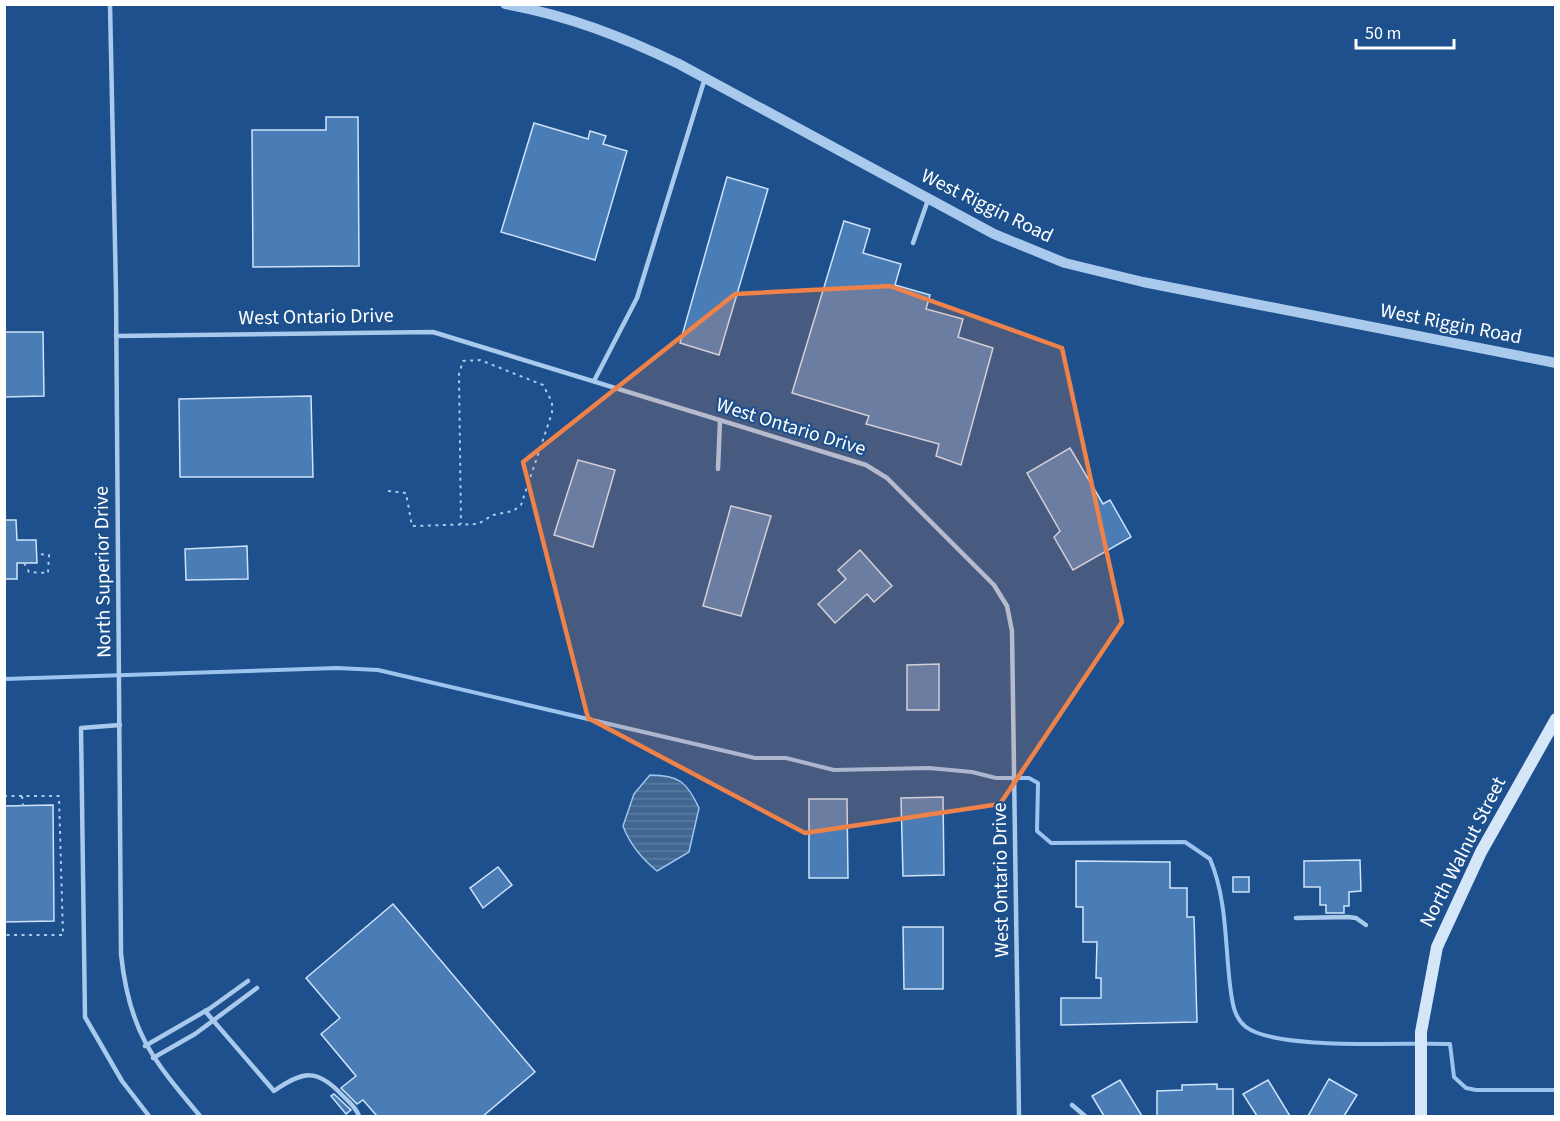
<svg xmlns="http://www.w3.org/2000/svg" width="1560" height="1121" viewBox="0 0 1560 1121" font-family="'Source Sans 3',sans-serif">
	<style>
		.water { fill: url(#water-rules); stroke: #9cc4ef; stroke-width: 1.5 }
		.lines { fill: none; stroke-linecap: round; stroke-linejoin: round }
		.stream { stroke: #9cc4ef; stroke-width: 4 }
		.building { fill: #4a7cb6; stroke: #cee3f9; stroke-width: 1.5 }
		.path { stroke: #a9c9ed; stroke-width: 2; stroke-dasharray: 3 4.5; stroke-linecap: butt }
		.service { stroke: #a9c9ed; stroke-width: 4.5 }
		.tertiary { stroke: #a9c9ed; stroke-width: 10 }
		.secondary { stroke: #d5e6f9; stroke-width: 12 }
		.marked { fill: #ee8249; fill-opacity: 0.2; stroke: #ee8249; stroke-width: 4.5; stroke-linejoin: round }
		.labels { text-anchor: middle; dominant-baseline: central; stroke-width: 4.5; stroke-linejoin: round; paint-order: stroke }
		.street-label { font-size: 20px; fill: #fff; stroke: #1d508c }
	</style>
	<defs>
		<pattern id="water-rules" width="6" height="5" patternUnits="userSpaceOnUse" patternTransform="scale(1.5)"><rect width="6" height="5" fill="#406691"/><path d="M0 2.5h6" fill="none" stroke="#5d7da2"/></pattern>
	</defs>
	<rect width="100%" height="100%" fill="#1d508c"/>
	<!-- water -->
	<path class="water" d="M650,775C679,775 687,782 699,808L689,852L657,871C641,858 630,845 623,826L634,794Z"/>
	<g class="lines">
		<!-- stream -->
		<path class="stream" d="M4,679L337,668L378,670L755,758H786L834,770L929,768L972,772L996,778H1029L1038,783L1037,831L1051,843L1185,842L1210,859C1227,899 1225,944 1230,985C1232,1000 1233,1017 1246,1027C1278,1051 1406,1042 1450,1044L1454,1077L1466,1088L1476,1090H1556"/>
	</g>
	<!-- building -->
	<g class="building">
		<path d="M326,117H358L359,266L253,267L252,130H326Z"/>
		<path d="M534,123L588,139L590,131L606,136L603,144L627,151L595,260L501,232Z"/>
		<path d="M727,177L768,189L719,355L680,343Z"/>
		<path d="M844,221L870,229L863,253L901,264L895,285L930,295L926,309L963,319L958,337L993,348L961,465L936,456L939,444L866,424L869,416L792,393Z"/>
		<path d="M4,332H43L44,396L4,397Z"/>
		<path d="M311,396L313,477H180L179,399Z"/>
		<path d="M1070,448L1103,504L1110,500L1131,537L1073,570L1054,537L1060,531L1027,473Z"/>
		<path d="M578,460L615,470L593,547L554,535Z"/>
		<path d="M731,506L771,516L741,616L703,606Z"/>
		<path d="M4,520H16L17,540H36L37,563H17V579H4Z"/>
		<path d="M247,546L248,579L186,580L185,549Z"/>
		<path d="M860,550L892,586L874,602L867,594L835,623L818,604L846,579L838,570Z"/>
		<path d="M939,664V710H907V665Z"/>
		<path d="M943,797L944,875L903,876L901,798Z"/>
		<path d="M809,799H847L848,878H809Z"/>
		<path d="M53,805L54,921L4,922V806Z"/>
		<path d="M1360,860L1361,891L1349,892V906H1344V913H1326V905H1320V887H1304V861Z"/>
		<path d="M1076,861L1170,862V888H1187V917H1194L1197,1022L1061,1025V998H1101V978H1096L1097,942H1083V907H1076Z"/>
		<path d="M498,867L512,885L483,908L470,888Z"/>
		<rect x="1233" y="877" width="16" height="15"/>
		<path d="M393,904L535,1072L483,1116H377L363,1100L357,1104L341,1088L356,1076L321,1034L340,1018L306,978Z"/>
		<path d="M903,927H943V989H904Z"/>
		<path d="M1329,1079L1357,1095L1344,1116H1308Z"/>
		<path d="M1120,1080L1142,1116H1104L1092,1096Z"/>
		<path d="M1268,1080L1290,1116H1257L1243,1094Z"/>
		<path d="M1217,1084V1089H1233V1116H1157V1091L1182,1090V1085Z"/>
		<path d="M334,1094L351,1110L346,1114L331,1096Z"/>
	</g>
	<g class="lines">
		<!-- path -->
		<g class="path">
			<path d="M388,491L406,493L412,526L478,524L493,515L513,511L521,505L552,413V402L543,385L480,360L463,361L459,374L461,524"/>
			<path d="M24,563L29,572L48,573L49,555L37,554"/>
			<path d="M4,796H59L63,935H4"/>
			<path d="M22,796L23,806"/>
		</g>
		<!-- service -->
		<g class="service">
			<path d="M110,4L116,293L121,954C129,1031 152,1059 200,1116"/>
			<path d="M913,243L928,200"/>
			<path d="M116,336L433,332L866,465L887,478L994,585L1007,606L1012,631L1019,1116"/>
			<path d="M594,381L637,298L705,78"/>
			<path d="M718,469L720,420"/>
			<path d="M120,725L81,728L85,1017L122,1081L149,1116"/>
			<path d="M1296,918L1348,917L1356,918L1366,925"/>
			<path d="M205,1011L274,1091C303,1071 317,1068 342,1095C349,1102 356,1107 359,1116"/>
			<path d="M145,1046L209,1009L248,981"/>
			<path d="M153,1058L195,1034L257,988"/>
			<path d="M1072,1105L1085,1116"/>
		</g>
		<!-- tertiary -->
		<path class="tertiary" d="M505,4C567,15 623,37 679,64L994,234L1065,263L1143,282L1556,363"/>
		<!-- secondary -->
		<path class="secondary" d="M1421,1116V1032L1437,947L1481,852L1556,719"/>
	</g>
	<!-- marked area -->
	<path class="marked" d="M890,286L1062,348L1122,622L1000,804L805,833L588,718L523,462L735,294Z"/>
	<g class="labels">
		<!-- street labels -->
		<g class="street-label">
			<text transform="translate(987 206) rotate(26)">West Riggin Road</text>
			<text transform="translate(316 317) rotate(-1)">West Ontario Drive</text>
			<text transform="translate(1451 324) rotate(11)">West Riggin Road</text>
			<text transform="translate(791 427) rotate(17)">West Ontario Drive</text>
			<text transform="translate(103 572) rotate(-91)">North Superior Drive</text>
			<text transform="translate(1463 852) rotate(-63)">North Walnut Street</text>
			<text transform="translate(1001 880) rotate(-91)">West Ontario Drive</text>
		</g>
	</g>
	<!-- border -->
	<rect width="1560" height="1121" fill="none" stroke="#ffffff" stroke-width="12"/>
	<!-- scale -->
	<path d="M1356 39v9h98v-9" fill="none" stroke="#ffffff" stroke-width="3"/>
	<text x="1365" y="39" font-size="18" fill="#ffffff" stroke="#1d508c" stroke-width="4.5" paint-order="stroke">50 m</text>
</svg>
